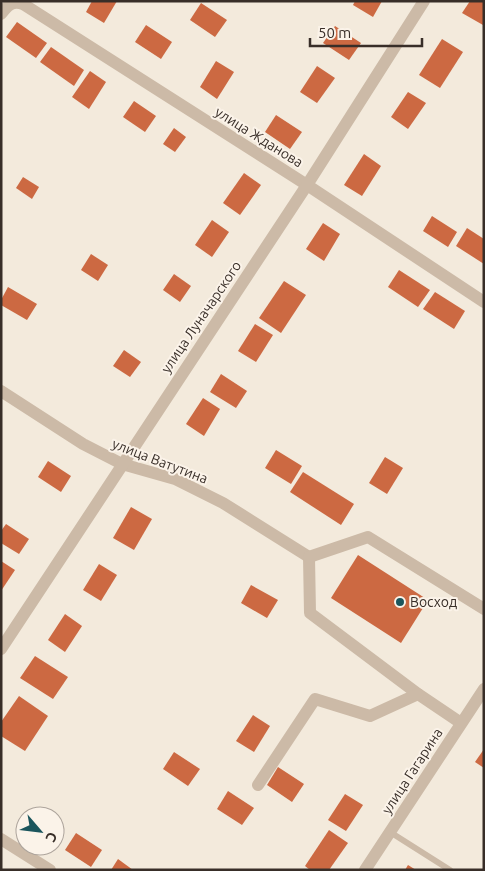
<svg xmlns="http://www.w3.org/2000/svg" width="485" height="871" viewBox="0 0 485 871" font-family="Ubuntu,sans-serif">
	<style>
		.building { fill: #cc6942 }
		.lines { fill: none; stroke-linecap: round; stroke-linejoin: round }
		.service { stroke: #ccbaa7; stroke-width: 6 }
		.minor { stroke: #ccbaa7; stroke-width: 12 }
		.tertiary { stroke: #ccbaa7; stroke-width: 12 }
		.poi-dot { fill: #1b555c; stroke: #fbf3e9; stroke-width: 2 }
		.labels { text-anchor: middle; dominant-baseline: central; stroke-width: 4; stroke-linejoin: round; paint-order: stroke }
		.street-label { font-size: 14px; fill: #382e28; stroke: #fbf3e9 }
		.poi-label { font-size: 14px; fill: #382e28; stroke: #fbf3e9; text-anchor: start }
	</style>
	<rect width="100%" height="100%" fill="#f3eadc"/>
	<!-- building -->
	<g class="building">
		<path d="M92,1H117L104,23L86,12Z"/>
		<path d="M355,1H382L373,17L353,5Z"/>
		<path d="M470,1H484L483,25L462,13Z"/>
		<path d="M201,3L227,20L215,37L190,20Z"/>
		<path d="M17,22L47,43L36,58L6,37Z"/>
		<path d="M146,25L172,42L161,59L135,42Z"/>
		<path d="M335,26L361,43L349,60L323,43Z"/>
		<path d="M442,39L463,52L440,88L419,75Z"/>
		<path d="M51,47L84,70L74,86L40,62Z"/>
		<path d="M216,61L234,72L217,99L200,87Z"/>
		<path d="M317,66L335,78L317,103L300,92Z"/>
		<path d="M90,71L106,82L89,109L72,97Z"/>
		<path d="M408,92L426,103L408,129L391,117Z"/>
		<path d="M134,101L156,116L145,132L123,117Z"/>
		<path d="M276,115L302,132L290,149L265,132Z"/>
		<path d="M174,128L186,137L175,152L163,144Z"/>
		<path d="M364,154L381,166L362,196L344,185Z"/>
		<path d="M244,173L261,185L240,215L223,203Z"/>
		<path d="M23,177L39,187L32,199L16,188Z"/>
		<path d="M432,216L457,232L448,247L423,231Z"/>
		<path d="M212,220L229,232L212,257L195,245Z"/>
		<path d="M323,223L340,234L324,261L306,249Z"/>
		<path d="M467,228L484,239V264L456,246Z"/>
		<path d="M91,254L108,265L98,281L81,270Z"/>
		<path d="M399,270L430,290L418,307L388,287Z"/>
		<path d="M174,274L191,286L180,302L163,290Z"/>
		<path d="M284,281L306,295L281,333L259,318Z"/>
		<path d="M8,287L37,304L27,320L1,305V300Z"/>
		<path d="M435,292L465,311L454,329L423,309Z"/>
		<path d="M255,324L273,335L256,362L238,351Z"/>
		<path d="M124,350L141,362L130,377L113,366Z"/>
		<path d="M221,374L247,391L236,408L210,392Z"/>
		<path d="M203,398L220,409L204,436L186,424Z"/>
		<path d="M276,450L302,466L291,484L265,468Z"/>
		<path d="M385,457L403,468L387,494L369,483Z"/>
		<path d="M48,461L71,476L61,492L38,477Z"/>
		<path d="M303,472L354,504L341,525L290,492Z"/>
		<path d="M131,507L152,519L134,550L113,538Z"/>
		<path d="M6,524L29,539L19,554L1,543V531Z"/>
		<path d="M358,555L428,600L401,643L331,598Z"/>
		<path d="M1,561L15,570L1,591Z"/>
		<path d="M99,564L117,575L101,601L83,590Z"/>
		<path d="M251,585L278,600L267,618L241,603Z"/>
		<path d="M65,614L82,626L65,652L48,640Z"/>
		<path d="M35,656L68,677L53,699L20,678Z"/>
		<path d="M19,696L48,716L25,751L1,736V722Z"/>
		<path d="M253,715L270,726L254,752L236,741Z"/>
		<path d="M484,749V768L475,762Z"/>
		<path d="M174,752L200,769L188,786L163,769Z"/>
		<path d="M278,767L304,784L292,802L267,785Z"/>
		<path d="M228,791L254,808L242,825L217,809Z"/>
		<path d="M345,794L363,805L346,831L328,820Z"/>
		<path d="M39,811L47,816H35Z"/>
		<path d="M55,821L64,828L55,842Z"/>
		<path d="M329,830L348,843L329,870H310L305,866Z"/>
		<path d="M76,833L102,850L91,867L65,850Z"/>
		<path d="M118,859L133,870H111Z"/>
		<path d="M408,865L416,870H405Z"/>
	</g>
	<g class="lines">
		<!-- service -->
		<path class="service" d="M390,832L450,870"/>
		<!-- minor -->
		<g class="minor">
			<path d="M1,14C7,6 12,0 23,4L307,185L484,302"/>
			<path d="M1,391L83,444L122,464L175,479L223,503L309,557"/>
			<path d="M309,557L310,613L418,694L461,723"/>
			<path d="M309,557L368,537L484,609"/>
			<path d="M1,649L307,185L424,1"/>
			<path d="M258,785L315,699L370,716L418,694"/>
			<path d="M1,839L50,870"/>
		</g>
		<!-- tertiary -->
		<path class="tertiary" d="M365,870L484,689"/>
	</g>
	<!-- markers -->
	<circle class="poi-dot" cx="400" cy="602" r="5"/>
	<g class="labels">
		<!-- street labels -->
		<g class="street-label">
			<text transform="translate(259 137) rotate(32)">улица Жданова</text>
			<text transform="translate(201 317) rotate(-56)">улица Луначарского</text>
			<text transform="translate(160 461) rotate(21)">улица Ватутина</text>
			<text transform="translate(412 771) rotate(-57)">улица Гагарина</text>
		</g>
		<!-- poi labels -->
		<g class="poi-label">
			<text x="410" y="602">Восход</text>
		</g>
	</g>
	<!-- border -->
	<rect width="485" height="871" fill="none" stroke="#382e28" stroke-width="5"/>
	<!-- north arrow -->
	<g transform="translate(40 831) rotate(118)"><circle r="24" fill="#fbf3e9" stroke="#ada49c"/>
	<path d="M0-4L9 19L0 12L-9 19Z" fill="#1b555c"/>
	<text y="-8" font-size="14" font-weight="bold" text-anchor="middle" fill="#382e28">С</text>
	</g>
	<!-- scale -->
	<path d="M310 38v8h112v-8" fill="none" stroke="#382e28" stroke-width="2.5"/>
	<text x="318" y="38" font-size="15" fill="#382e28" stroke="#fbf3e9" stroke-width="4" paint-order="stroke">50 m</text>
</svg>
